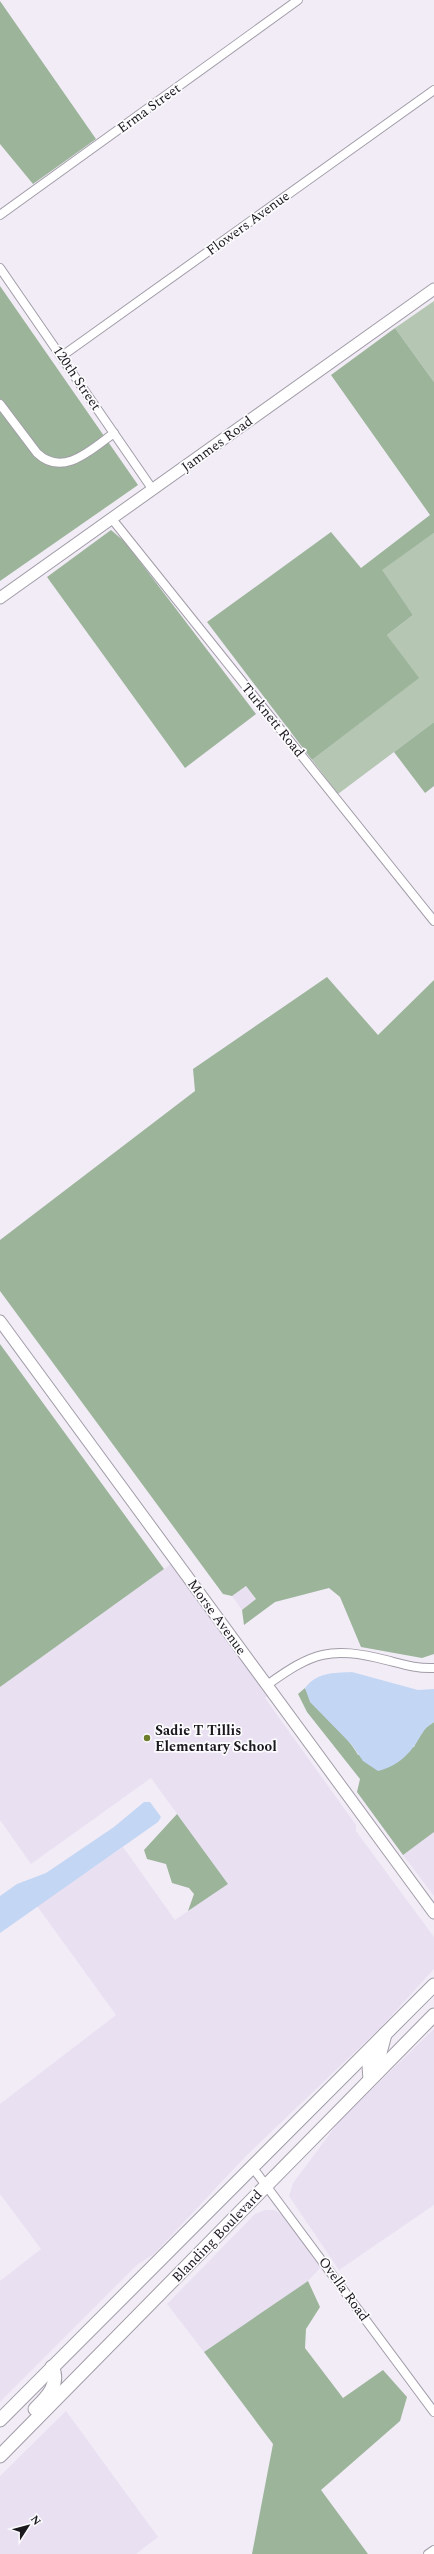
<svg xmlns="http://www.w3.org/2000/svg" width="434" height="2554" viewBox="0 0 434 2554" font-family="Spectral,serif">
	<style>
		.built { fill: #e9e0f2 }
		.green { fill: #b5c6b3 }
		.forest { fill: #9cb49a }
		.water { fill: #c3d6f4 }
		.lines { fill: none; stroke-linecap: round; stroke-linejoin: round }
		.minor-casing { stroke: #a29da8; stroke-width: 10 }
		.tertiary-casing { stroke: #a29da8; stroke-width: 13 }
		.primary-casing { stroke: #a29da8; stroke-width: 15 }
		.minor { stroke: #fff; stroke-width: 8 }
		.tertiary { stroke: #fff; stroke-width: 11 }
		.primary { stroke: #fff; stroke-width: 13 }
		.poi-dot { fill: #6d7d2b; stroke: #fcfbfe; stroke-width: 1.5 }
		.labels { text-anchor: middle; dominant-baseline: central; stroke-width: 3.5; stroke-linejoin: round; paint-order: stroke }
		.street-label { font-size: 14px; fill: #1a181c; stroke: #fcfbfe }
		.poi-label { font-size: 14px; font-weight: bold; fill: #1a181c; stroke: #fcfbfe; text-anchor: start }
	</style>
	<rect width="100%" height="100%" fill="#f2ecf7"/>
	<!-- built -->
	<g class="built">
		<path d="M171,1564L268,1696L265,1698L356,1825V1831L434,1937V1969L381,2027L246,2156L154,2254L138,2264L0,2402V2281L41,2249L0,2194V2104L116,2015L37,1906L123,1847L175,1920L228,1884L151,1778L31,1864L0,1820V1687Z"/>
		<path d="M246,1586L256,1600L242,1610L232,1596Z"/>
		<path d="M434,1832V1896L403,1855Z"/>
		<path d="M434,2029V2205L339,2270L289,2196L293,2183L341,2119Z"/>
		<path d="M265,2210H275L288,2220L321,2267L308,2281L204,2352L167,2304L255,2214Z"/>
		<path d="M66,2411L158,2537L136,2554H0V2476Z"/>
	</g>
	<!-- green -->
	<g class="green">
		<path d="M434,301V382L395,328Z"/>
		<path d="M434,533V722L338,794L312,760L418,678L387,635L413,615L381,570Z"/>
	</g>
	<!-- forest -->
	<g class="forest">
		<path d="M0,1L96,139L33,184L0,144Z"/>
		<path d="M0,286L138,485L0,581Z"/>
		<path d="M395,328L434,382V533L382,570L413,615L387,635L419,678L312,760L207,622L331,532L361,568L430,515L331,375Z"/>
		<path d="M111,530L125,542L256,714L185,768L47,577Z"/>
		<path d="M434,722V786L425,793L394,752Z"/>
		<path d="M327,977L378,1035L434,980V1654L422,1658L361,1647L340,1597L329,1588L275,1602L244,1625L242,1610L256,1599L246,1586L232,1596L223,1594L0,1291V1240L195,1091L193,1069Z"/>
		<path d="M0,1344L164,1569L0,1687Z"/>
		<path d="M305,1688C316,1715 344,1729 358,1755L414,1747L422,1730L434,1722V1832L403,1855L357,1792L360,1779L307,1712L298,1694Z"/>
		<path d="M177,1814L228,1884L188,1911L194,1894L189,1888L172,1883L166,1864L147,1859L144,1850Z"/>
		<path d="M308,2281L320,2307L306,2329L305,2348L343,2398L383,2370L407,2397L400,2421L321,2490L368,2554H252L273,2444L204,2352Z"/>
	</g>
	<!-- water -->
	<g class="water">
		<path d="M352,1672L418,1690L434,1689V1722C422,1729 422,1736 414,1746C406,1758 392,1768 378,1771L363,1761L352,1745L310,1702L305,1688C317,1672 333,1673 352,1672Z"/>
		<path d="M144,1802H150L161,1817L158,1822L0,1933V1896L17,1884L46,1873L114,1827Z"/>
	</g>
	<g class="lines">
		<defs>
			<g id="minor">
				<path d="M0,215L298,0"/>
				<path d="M0,268L153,490"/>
				<path d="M62,356L434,90"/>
				<path d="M0,404L37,453C63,478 92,449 114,433"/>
				<path d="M112,519L434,921"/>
				<path d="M267,1685C313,1652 330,1646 386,1660C402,1664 417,1669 434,1668"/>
				<path d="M253,2168L434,2412"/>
				<path d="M428,2554L434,2550"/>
			</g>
			<g id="tertiary">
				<path d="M0,598L434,289"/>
				<path d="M0,1321L434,1913"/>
			</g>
			<g id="primary">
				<path d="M370,2079L369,2066L380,2053L385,2034"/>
				<path d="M35,2409C46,2398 61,2384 52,2367"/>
				<path d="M0,2420L434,1985"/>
				<path d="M0,2456L434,2015"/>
			</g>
		</defs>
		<!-- minor casing -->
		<use href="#minor" class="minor-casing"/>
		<!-- tertiary casing -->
		<use href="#tertiary" class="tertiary-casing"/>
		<!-- primary casing -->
		<use href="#primary" class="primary-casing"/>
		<!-- minor -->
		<use href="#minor" class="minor"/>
		<!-- tertiary -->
		<use href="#tertiary" class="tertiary"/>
		<!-- primary -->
		<use href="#primary" class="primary"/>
	</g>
	<!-- markers -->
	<circle class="poi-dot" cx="147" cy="1738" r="4"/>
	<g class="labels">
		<!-- street labels -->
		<g class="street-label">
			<text transform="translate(149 108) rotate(-36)">Erma Street</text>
			<text transform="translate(248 223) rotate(-36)">Flowers Avenue</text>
			<text transform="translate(77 378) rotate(56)">120th Street</text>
			<text transform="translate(217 444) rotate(-36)">Jammes Road</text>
			<text transform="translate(273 720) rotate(51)">Turknett Road</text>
			<text transform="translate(217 1617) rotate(54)">Morse Avenue</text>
			<text transform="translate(217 2236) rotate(-46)">Blanding Boulevard</text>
			<text transform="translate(344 2289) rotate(54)">Ovella Road</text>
		</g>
		<!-- poi labels -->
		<g class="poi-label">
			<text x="155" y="1730">Sadie T Tillis<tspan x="155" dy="16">Elementary School</tspan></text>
		</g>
	</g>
	<!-- north arrow -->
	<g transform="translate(28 2526) rotate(54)" stroke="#fcfbfe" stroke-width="3" paint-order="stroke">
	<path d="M0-3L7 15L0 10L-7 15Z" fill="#1a181c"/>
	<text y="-6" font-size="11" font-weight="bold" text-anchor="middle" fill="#1a181c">N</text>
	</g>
</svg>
